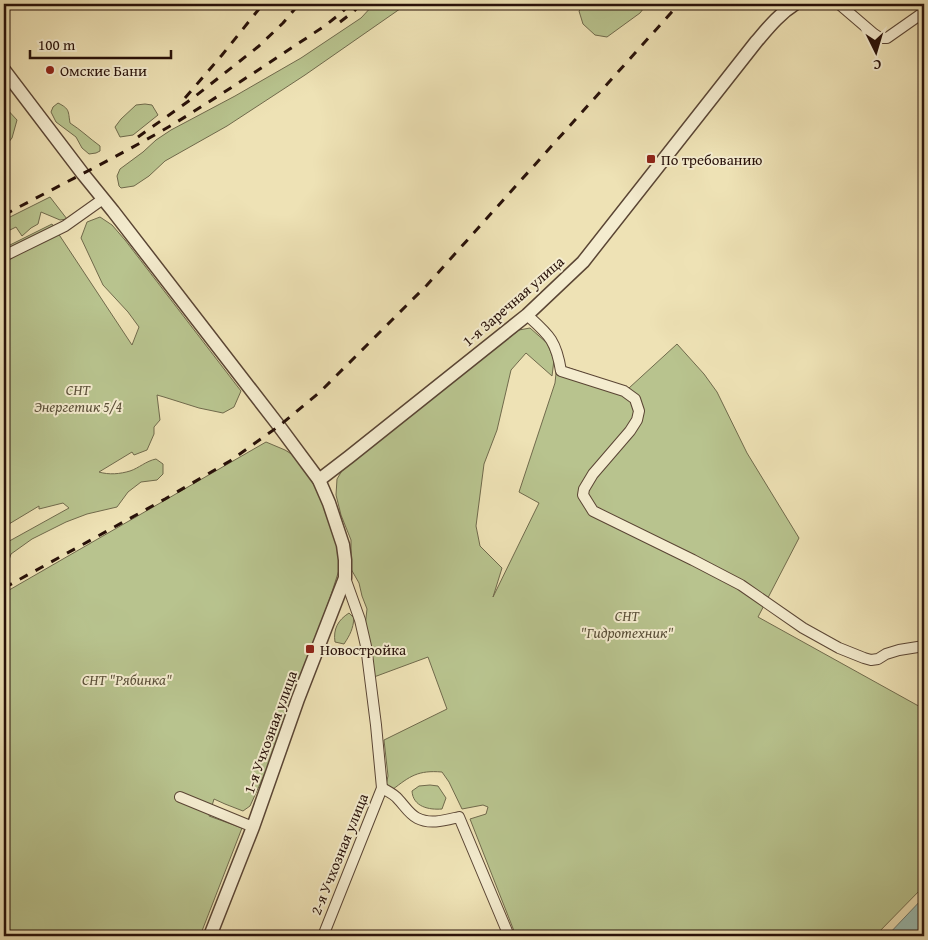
<svg xmlns="http://www.w3.org/2000/svg" width="928" height="940" viewBox="0 0 928 940" font-family="'Gentium Book Plus',serif">
	<style>
		.green { fill: #b8c38e; stroke: #706a4c }
		.water { fill: #9abdb3; stroke: #6c786f }
		.lines { fill: none; stroke-linecap: round; stroke-linejoin: round }
		.minor-casing { stroke: #5a4534; stroke-width: 12 }
		.tertiary-casing { stroke: #5a4534; stroke-width: 15 }
		.minor { stroke: #f4eccf; stroke-width: 10 }
		.tertiary { stroke: #f4eccf; stroke-width: 12 }
		.rail { stroke: #281109; stroke-width: 3; stroke-dasharray: 9 9; stroke-linecap: butt }
		.poi-dot { fill: #8f2418; stroke: #f4eccf; stroke-width: 2 }
		.labels { text-anchor: middle; dominant-baseline: central; stroke-width: 4; stroke-linejoin: round; paint-order: stroke }
		.poi-label { font-size: 15px; fill: #281109; stroke: #f4eccf; text-anchor: start }
		.street-label { font-size: 15px; fill: #281109; stroke: #f4eccf }
		.park-label { font-size: 15px; font-style: italic; fill: #5a4f38; stroke: #f4eccf }
	</style>
	<rect width="100%" height="100%" fill="#eee2b5"/>
	<filter id="stains"><feTurbulence type="fractalNoise" baseFrequency=".004" numOctaves="4"/><feColorMatrix values="0 0 0 0 .2 0 0 0 0 .09 0 0 0 0 .02 0 0 0 .5 -.17"/></filter>
	<radialGradient id="worn" r=".72"><stop offset=".6" stop-color="#630" stop-opacity="0"/><stop offset="1" stop-color="#630" stop-opacity=".3"/></radialGradient>
	<!-- green -->
	<g class="green">
		<path d="M374,4H407L305,75L227,126L165,161L149,176L134,186L121,188L119,186L117,176L120,169L143,152L156,140L171,130L235,96L301,58L361,18Z"/>
		<path d="M585,4H647L640,13L607,37L595,35L583,24L579,11Z"/>
		<path d="M58,103C70,109 68,111 70,123C81,130 89,138 100,146V151L96,153L89,154L82,148L76,137L56,122L51,112L53,107Z"/>
		<path d="M145,104L152,105L158,115L133,135L120,137L115,127L121,119L136,105Z"/>
		<path d="M4,106L17,120L12,138L4,148Z"/>
		<path d="M50,197L67,219L60,220L41,212L38,224L31,228L22,236L16,227L4,233V220Z"/>
		<path d="M100,217L112,225L125,240L241,391L234,407L223,413L199,408L164,397L157,395L160,420L154,427V434L147,450L134,455L132,452L99,472C109,475 120,474 130,471C139,468 146,461 156,459L163,464V474L157,480L141,482L128,492L117,507L87,514L66,522L32,539L11,554L7,566L4,568V544L69,508L63,503L39,509V506L4,527V248L52,224L132,345L139,327L128,312L103,285L81,238L87,222Z"/>
		<path d="M530,328L547,343L554,360L552,376L526,353L511,370L497,430L484,464L476,526L480,546L502,568L493,597L539,503L519,492L555,383L557,364L629,388L677,344L704,374L717,392L747,453L799,538L758,617L924,709V886L875,936H516L470,819L486,814L488,807L483,805L462,809L449,782L442,772C418,770 410,776 392,790L386,785L388,776L384,740L447,709L428,657L374,677L365,627L367,609L362,596L359,583L351,569V540L341,515L336,495L337,479L343,469L519,330Z"/>
		<path d="M266,442L285,450L293,455L322,494L337,536L340,567L330,598L266,771L250,806L243,811L225,804L214,799L209,816L242,828L200,936H4V593Z"/>
		<path d="M349,613L354,618C353,629 350,635 344,644L335,642C333,629 338,620 349,613Z"/>
		<path d="M430,785L438,786L446,798L442,809C429,810 413,807 412,791L419,786Z"/>
	</g>
	<!-- water -->
	<path class="water" d="M924,897V936H887Z"/>
	<g class="lines">
		<defs>
			<g id="minor">
				<path d="M839,4L874,34L880,38H887L924,12"/>
				<path d="M4,256L65,226L103,199"/>
				<path d="M527,315C549,335 556,340 561,371L624,391L635,399L639,411L637,420L630,431L593,474L584,489L583,495L593,511L693,560L741,585L803,628L839,648L864,658L871,660L878,659L886,654L899,650L924,646"/>
				<path d="M382,788C387,791 394,794 398,799C404,805 409,814 417,818C430,825 446,820 459,817L509,936"/>
				<path d="M180,797L253,827"/>
				<path d="M323,936L382,788L376,725L366,646L360,620L345,578"/>
			</g>
			<g id="tertiary">
				<path d="M4,70L83,174L113,211L279,426L319,480L329,503L343,545L345,560V578L298,699L253,827L210,936"/>
				<path d="M319,480L349,457L527,315L583,262L756,42C768,28 779,14 795,4"/>
			</g>
		</defs>
		<!-- minor casing -->
		<use href="#minor" class="minor-casing"/>
		<!-- tertiary casing -->
		<use href="#tertiary" class="tertiary-casing"/>
		<!-- minor -->
		<use href="#minor" class="minor"/>
		<!-- tertiary -->
		<use href="#tertiary" class="tertiary"/>
		<!-- rail -->
		<g class="rail">
			<path d="M340,22L353,12L361,4"/>
			<path d="M185,98L222,55L263,4"/>
			<path d="M138,137L193,98L259,46L283,23L299,4"/>
			<path d="M4,215C60,185 117,157 172,125C224,93 275,59 326,25L341,13L350,4"/>
			<path d="M4,588L165,499L230,461L279,426L320,392L427,285L679,4"/>
		</g>
	</g>
	<!-- markers -->
	<g class="poi-dot">
		<circle cx="50" cy="70" r="5"/>
		<rect x="646" y="154" width="10" height="10" rx="2.5"/>
		<rect x="305" y="644" width="10" height="10" rx="2.5"/>
	</g>
	<g class="labels">
		<!-- poi labels -->
		<g class="poi-label">
			<text x="60" y="70">Омские Бани</text>
			<text x="661" y="159">По требованию</text>
			<text x="320" y="649">Новостройка</text>
		</g>
		<!-- street labels -->
		<g class="street-label">
			<text transform="translate(513 301) rotate(-41)">1-я Заречная улица</text>
			<text transform="translate(270 732) rotate(-70)">1-я Учхозная улица</text>
			<text transform="translate(339 854) rotate(-68)">2-я Учхозная улица</text>
		</g>
		<!-- park labels -->
		<g class="park-label">
			<text x="78" y="389">СНТ<tspan x="78" dy="17">Энергетик 5/4</tspan></text>
			<text x="627" y="615">СНТ<tspan x="627" dy="17">"Гидротехник"</tspan></text>
			<text x="127" y="679">СНТ "Рябинка"</text>
		</g>
	</g>
	<!-- margin -->
	<rect width="928" height="940" fill="none" stroke="#eee2b5" stroke-width="20"/>
	<rect x="5" y="5" width="918" height="930" fill="none" stroke="#281109" stroke-width="2.5"/>
	<rect x="10" y="10" width="908" height="920" fill="none" stroke="#281109"/>
	<!-- north arrow -->
	<g transform="translate(876 52) rotate(175)" stroke="#f4eccf" stroke-width="4" paint-order="stroke">
	<path d="M0-4L9 19L0 12L-9 19Z" fill="#281109"/>
	<text y="-8" font-size="14" font-weight="bold" text-anchor="middle" fill="#281109">С</text>
	</g>
	<!-- scale -->
	<path d="M30 50v8h141v-8" fill="none" stroke="#281109" stroke-width="2.5"/>
	<text x="38" y="50" font-size="15" fill="#281109" stroke="#f4eccf" stroke-width="4" paint-order="stroke">100 m</text>
	<rect width="100%" height="100%" filter="url(#stains)"/>
	<rect width="100%" height="100%" fill="url(#worn)"/>
</svg>
